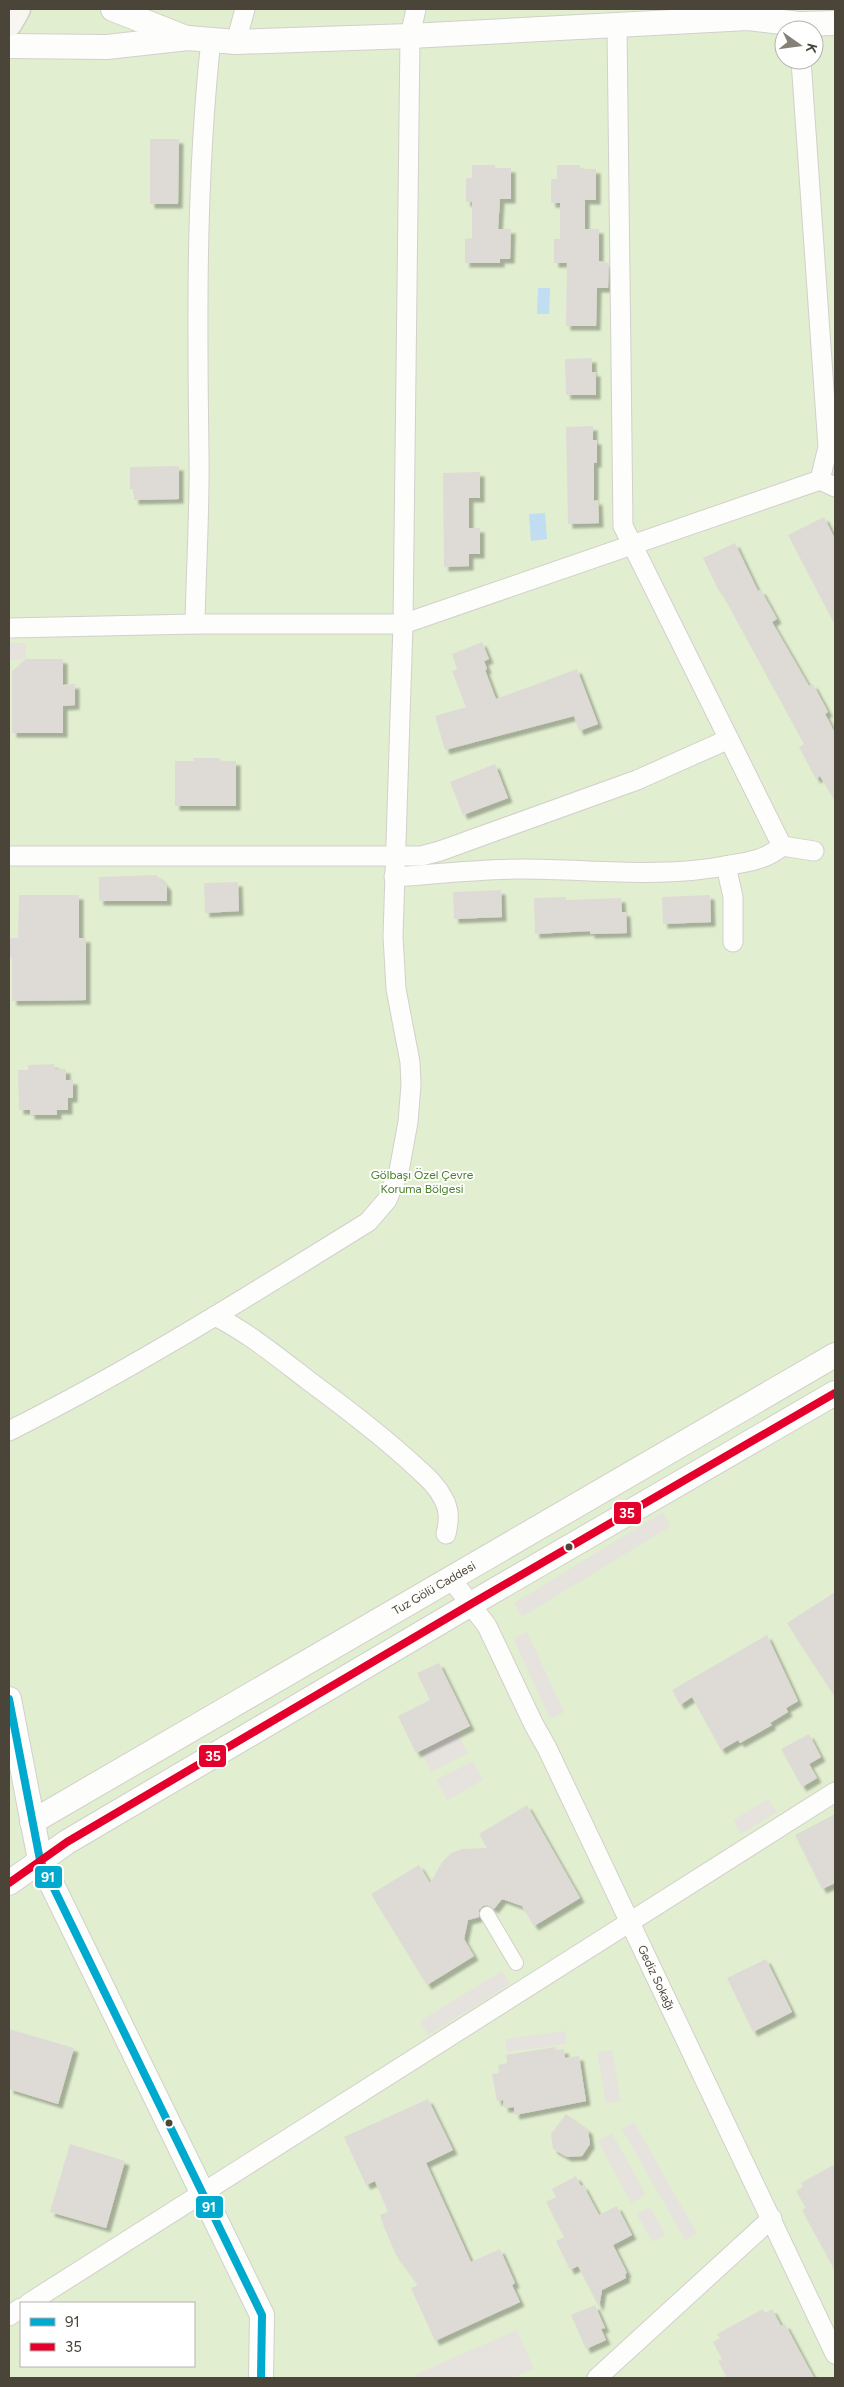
<svg xmlns="http://www.w3.org/2000/svg" width="844" height="2387" viewBox="0 0 844 2387" font-family="Figtree,sans-serif">
	<style>
		.green { fill: #e1eecf; fill-rule: evenodd }
		.parking { fill: #e6e3df }
		.water { fill: #c0ddf1 }
		.building { fill: #dedbd6; filter: url(#shadow) }
		.lines { fill: none; stroke-linecap: round; stroke-linejoin: round }
		.pedestrian-casing { stroke: #d2d0cb; stroke-width: 16 }
		.minor-casing { stroke: #d2d0cb; stroke-width: 21 }
		.tertiary-casing { stroke: #d2d0cb; stroke-width: 26 }
		.secondary-casing { stroke: #d3cfc5; stroke-width: 29 }
		.pedestrian { stroke: #fdfdfc; stroke-width: 14 }
		.minor { stroke: #fdfdfc; stroke-width: 19 }
		.tertiary { stroke: #fdfdfc; stroke-width: 24 }
		.secondary { stroke: #f7f6f1; stroke-width: 26 }
		.bus-1-casing { stroke: #fff; stroke-width: 11 }
		.bus-2-casing { stroke: #fff; stroke-width: 11 }
		.bus-1 { stroke: #00a9ce; stroke-width: 8 }
		.bus-2 { stroke: #e4002b; stroke-width: 8 }
		.bus-dot { fill: #4b4439; stroke: #fff; stroke-width: 2 }
		.labels { text-anchor: middle; dominant-baseline: central; stroke-width: 4; stroke-linejoin: round; paint-order: stroke }
		.park-label { font-size: 12px; fill: #4a7f2a; stroke: #fff }
		.street-label { font-size: 12px; fill: #4b4439; stroke: #fff }
		.line-badge { stroke: #fff; stroke-width: 2 }
		.badge-label { font-size: 14px; text-anchor: middle; font-weight: bold; fill: #fff }
	</style>
	<defs>
		<filter id="shadow"><feDropShadow dx="4.5" dy="4.5" stdDeviation="1" flood-color="#0004"/></filter>
	</defs>
	<rect width="100%" height="100%" fill="#f4f2ee"/>
	<!-- green -->
	<path class="green" d="M9,9H835V2378H9ZM784,30H814V60H784ZM21,2303H194V2366H21Z"/>
	<!-- parking -->
	<g class="parking">
		<path d="M9,643H26V659L9,660Z"/>
		<path d="M663,1512L671,1526L522,1617L514,1603Z"/>
		<path d="M527,1632L564,1712L550,1719L513,1638Z"/>
		<path d="M458,1733L468,1753L431,1772L421,1752Z"/>
		<path d="M473,1761L483,1780L447,1800L436,1780Z"/>
		<path d="M768,1799L777,1812L741,1834L733,1820Z"/>
		<path d="M502,1971L510,1984L428,2035L420,2021Z"/>
		<path d="M565,2031L567,2044L507,2052L505,2039Z"/>
		<path d="M612,2050L621,2101L606,2103L597,2052Z"/>
		<path d="M634,2122L697,2234L685,2240L622,2129Z"/>
		<path d="M612,2133L646,2195L631,2203L598,2141Z"/>
		<path d="M650,2207L665,2235L652,2242L637,2214Z"/>
		<path d="M517,2330L534,2369L511,2378H415L414,2375Z"/>
	</g>
	<!-- water -->
	<g class="water">
		<path d="M538,288H550L549,314H537Z"/>
		<path d="M545,513L547,539L531,541L529,514Z"/>
	</g>
	<!-- building -->
	<g class="building">
		<path d="M150,139H179L178,204H150Z"/>
		<path d="M472,165H495V168H511V199H500L498,229H511L510,259H500V263H465V239L472,238V202H466V178H472Z"/>
		<path d="M557,165H580V169H596V200H585V229H599V261L609,263L608,288H597L596,326H566L567,263H554V239H560V203H551V179H557Z"/>
		<path d="M592,358V372H596V395H566L565,359Z"/>
		<path d="M593,426V440H597V463H594V501L598,500L599,523L568,524L566,427Z"/>
		<path d="M179,466V499L134,500V489H130V467Z"/>
		<path d="M480,472V498H469V528H480V554H469V566L444,567L443,473Z"/>
		<path d="M824,517L835,539V625L788,535Z"/>
		<path d="M735,543L758,591L761,590L777,619L772,622L809,686L813,684L828,712L825,714L835,733V801L820,776L816,779L799,747L804,744L720,590L719,591L703,558Z"/>
		<path d="M482,642L489,659L484,661L487,669L485,670L496,699L577,669L598,724L579,731L574,716L445,750L435,716L466,707L452,671L457,669L452,654Z"/>
		<path d="M26,659H63V685L75,684V705L63,706V733H12V671Z"/>
		<path d="M193,758H220L221,761H236V806H175V761H194Z"/>
		<path d="M495,764L508,798L463,815L450,782Z"/>
		<path d="M156,875L167,886V901H99V877Z"/>
		<path d="M238,882L239,911L205,913L204,883Z"/>
		<path d="M501,890L502,917L454,919L453,892Z"/>
		<path d="M19,895H79V938H86V1000L12,1001V957H9V938H18Z"/>
		<path d="M710,895L711,922L663,924L662,897Z"/>
		<path d="M566,897V900L621,898L622,912H626L627,933L590,934V931L535,934L534,898Z"/>
		<path d="M54,1064L55,1069H66V1080H73V1098H68V1110H57V1115H30V1110H19L18,1070H28V1065Z"/>
		<path d="M835,1592V1697L787,1623Z"/>
		<path d="M767,1635L798,1701L786,1708L788,1712L770,1723L772,1725L740,1743L738,1740L721,1750L692,1697L680,1705L672,1690Z"/>
		<path d="M439,1663L470,1726L416,1753L398,1716L430,1700L417,1673Z"/>
		<path d="M809,1734L821,1757L809,1764L817,1778L802,1787L781,1749Z"/>
		<path d="M527,1805L580,1898L534,1926L522,1906L502,1899L494,1909L487,1905L483,1906L479,1910V1917L468,1920L464,1939L474,1956L427,1985L371,1894L419,1865L430,1883L443,1861L451,1853L462,1849L487,1848L479,1834Z"/>
		<path d="M835,1814V1883L822,1889L795,1835Z"/>
		<path d="M766,1959L792,2012L753,2032L727,1978Z"/>
		<path d="M9,2029L74,2048L58,2104L9,2089Z"/>
		<path d="M555,2047L556,2050L564,2049L565,2058L579,2056L586,2101L515,2115L514,2107L504,2108L503,2100L497,2101L492,2074L499,2073L498,2065L507,2063L506,2055Z"/>
		<path d="M428,2099L453,2150L426,2163L471,2262L500,2249L515,2283L512,2285L520,2302L435,2341L411,2288L418,2285L396,2255L384,2227L380,2215L388,2212L375,2181L366,2185L344,2137Z"/>
		<path d="M566,2114L588,2130L590,2144L582,2156L567,2157L553,2149L551,2134Z"/>
		<path d="M70,2144L125,2161L106,2228L50,2212Z"/>
		<path d="M835,2164V2271L802,2210L806,2208L796,2191L803,2187L801,2183Z"/>
		<path d="M576,2176L581,2186L583,2185L599,2215L617,2206L632,2235L613,2245L627,2273L625,2274L626,2278L602,2290L599,2307L578,2266L570,2270L556,2241L564,2237L546,2202L556,2197L552,2189Z"/>
		<path d="M595,2305L605,2328L601,2329L606,2340L586,2349L571,2315Z"/>
		<path d="M763,2309L765,2313L772,2309L781,2326L785,2324L814,2378H727L718,2361L722,2359L713,2342L720,2338L717,2334Z"/>
	</g>
	<g class="lines">
		<defs>
			<path id="pedestrian" d="M487,1914L516,1963"/>
			<g id="minor">
				<path d="M617,26L623,526L782,846L814,851"/>
				<path d="M236,42L245,9"/>
				<path d="M801,60L828,447L820,480"/>
				<path d="M195,624C196,567 200,510 199,453C197,316 196,176 211,40"/>
				<path d="M9,628L195,624H403L820,480L835,487"/>
				<path d="M9,856H421L440,851L637,780L729,739"/>
				<path d="M726,866L733,897V942"/>
				<path d="M394,877C436,874 479,869 522,869C592,869 661,879 730,865C749,862 767,859 782,846"/>
				<path d="M215,1316C249,1333 279,1358 309,1381C347,1409 384,1437 418,1469C428,1478 437,1486 443,1498C450,1510 449,1521 446,1534"/>
				<path d="M9,1431C133,1369 250,1295 368,1222L387,1200L399,1171L408,1122L411,1085L410,1062L396,989L393,936L403,624L410,36L416,9"/>
				<path id="s1" d="M452,1580L487,1626L534,1725L547,1748L835,2354"/>
				<path d="M29,2303L835,1792"/>
				<path d="M9,2316L21,2308"/>
				<path d="M597,2378L772,2218"/>
			</g>
			<g id="tertiary">
				<path d="M113,9L186,38"/>
				<path d="M9,46L107,47L188,38L236,42L410,36L748,18L799,24L835,23"/>
				<path d="M9,1699L40,1860L262,2315L261,2378"/>
				<path id="s2" d="M32,1822L835,1355"/>
				<path d="M9,1883L67,1842L471,1604L835,1393"/>
			</g>
			<path id="secondary" d="M9,23L17,9"/>
		</defs>
		<!-- pedestrian casing -->
		<use href="#pedestrian" class="pedestrian-casing"/>
		<!-- minor casing -->
		<use href="#minor" class="minor-casing"/>
		<!-- tertiary casing -->
		<use href="#tertiary" class="tertiary-casing"/>
		<!-- secondary casing -->
		<use href="#secondary" class="secondary-casing"/>
		<!-- pedestrian -->
		<use href="#pedestrian" class="pedestrian"/>
		<!-- minor -->
		<use href="#minor" class="minor"/>
		<!-- tertiary -->
		<use href="#tertiary" class="tertiary"/>
		<!-- secondary -->
		<use href="#secondary" class="secondary"/>
		<defs>
			<path id="bus-1" d="M9,1699L40,1860L262,2315L261,2378"/>
			<path id="bus-2" d="M9,1883L67,1842L471,1604L835,1393"/>
		</defs>
		<!-- bus-1 casing -->
		<use href="#bus-1" class="bus-1-casing"/>
		<!-- bus-2 casing -->
		<use href="#bus-2" class="bus-2-casing"/>
		<!-- bus-1 -->
		<use href="#bus-1" class="bus-1"/>
		<!-- bus-2 -->
		<use href="#bus-2" class="bus-2"/>
	</g>
	<!-- markers -->
	<g class="bus-dot">
		<circle cx="569" cy="1547" r="4.5"/>
		<circle cx="169" cy="2123" r="4.5"/>
	</g>
	<g class="labels">
		<!-- park labels -->
		<g class="park-label">
			<text x="422" y="1175">Gölbaşı Özel Çevre<tspan x="422" dy="14">Koruma Bölgesi</tspan></text>
		</g>
		<!-- street labels -->
		<g class="street-label">
			<text stroke="none"><textPath href="#s2" startOffset="465">Tuz Gölü Caddesi</textPath></text>
			<text stroke="none"><textPath href="#s1" startOffset="448">Gediz Sokağı</textPath></text>
		</g>
	</g>
	<g class="line-badge">
		<rect x="613" y="1501" width="29" height="24" rx="5" fill="#e4002b"/>
		<rect x="198" y="1744" width="29" height="24" rx="5" fill="#e4002b"/>
		<rect x="34" y="1865" width="29" height="24" rx="5" fill="#00a9ce"/>
		<rect x="195" y="2195" width="29" height="24" rx="5" fill="#00a9ce"/>
	</g>
	<g class="badge-label">
		<text x="627" y="1518">35</text>
		<text x="213" y="1761">35</text>
		<text x="48" y="1882">91</text>
		<text x="209" y="2212">91</text>
	</g>
	<!-- border -->
	<rect width="844" height="2387" fill="none" stroke="#4b4439" stroke-width="20"/>
	<!-- legend -->
	<rect x="20" y="2302" width="175" height="65" fill="#ffffff" stroke="#b7b4b0"/>
	<rect x="30" y="2318" width="25" height="8" fill="#00a9ce" stroke="#b7b4b0"/>
	<text x="65" y="2327" font-size="15" fill="#4b4439">91</text>
	<rect x="30" y="2343" width="25" height="8" fill="#e4002b" stroke="#b7b4b0"/>
	<text x="65" y="2352" font-size="15" fill="#4b4439">35</text>
	<!-- north arrow -->
	<g transform="translate(799 45) rotate(104)"><circle r="24" fill="#ffffff" stroke="#b7b4b0"/>
	<path d="M0-4L9 19L0 12L-9 19Z" fill="#868178"/>
	<text y="-8" font-size="14" font-weight="bold" text-anchor="middle" fill="#4b4439">K</text>
	</g>
</svg>
